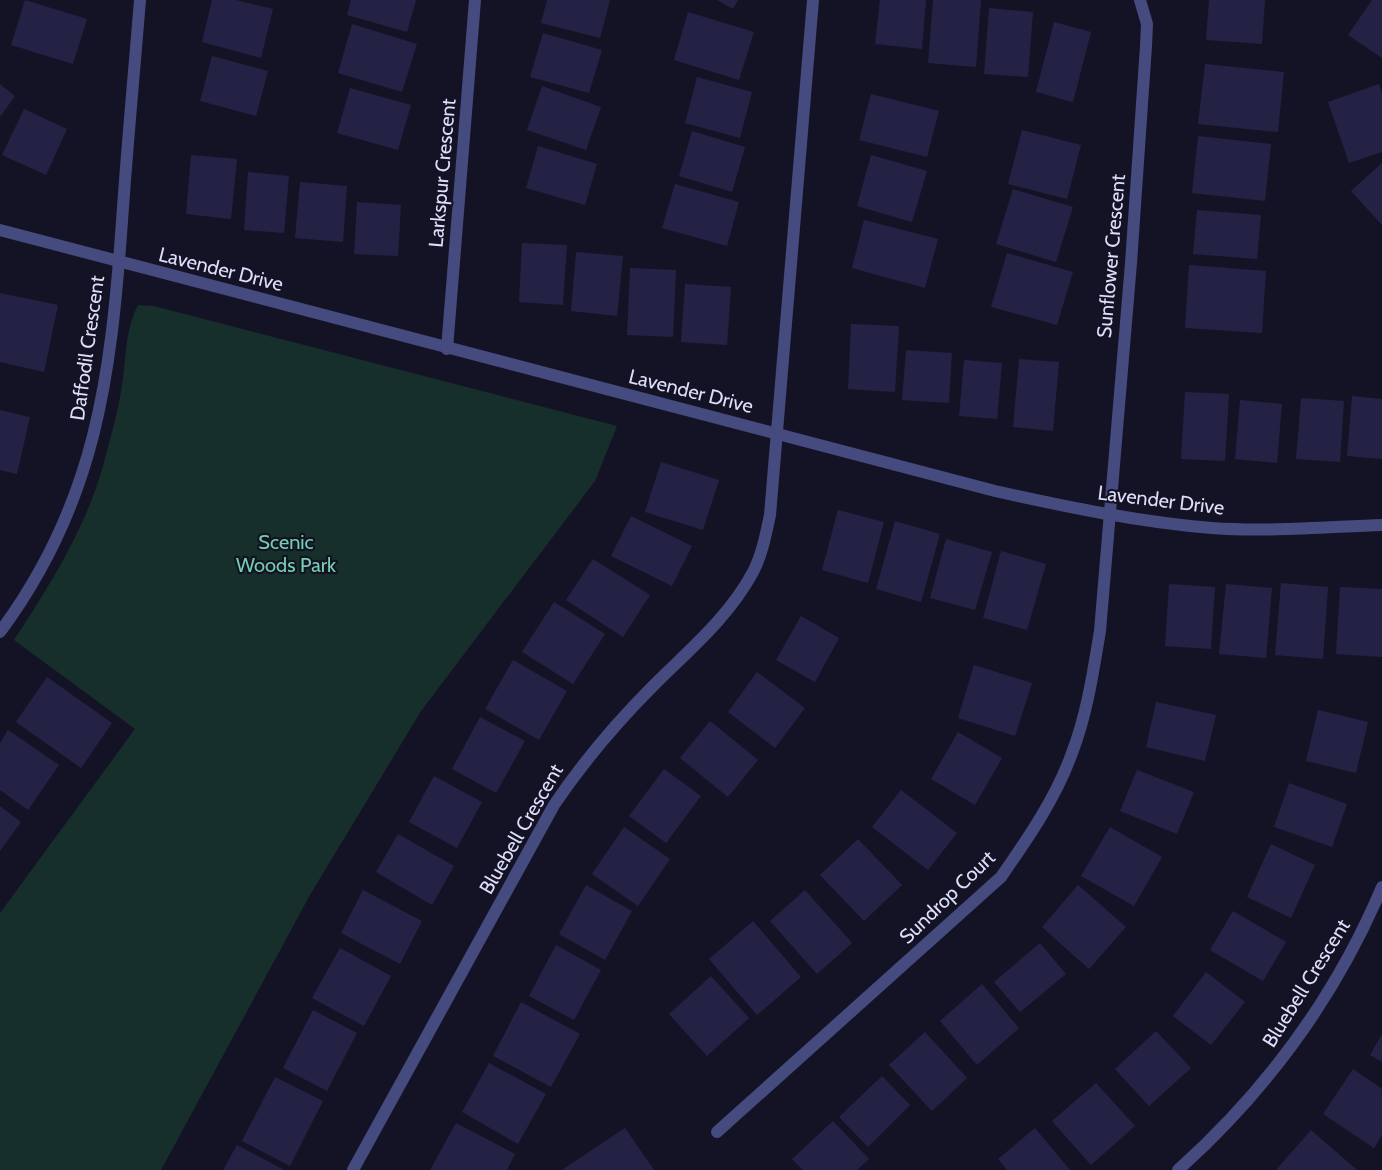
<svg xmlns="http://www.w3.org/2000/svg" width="1382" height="1170" viewBox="0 0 1382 1170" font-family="Cabin,sans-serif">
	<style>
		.green { fill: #172f2b }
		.building { fill: #242244 }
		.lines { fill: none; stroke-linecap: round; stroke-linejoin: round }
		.street { stroke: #454b7f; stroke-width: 12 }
		.labels { text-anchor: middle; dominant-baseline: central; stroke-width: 4.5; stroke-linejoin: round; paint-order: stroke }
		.street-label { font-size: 20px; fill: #dddefa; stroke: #141326 }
		.park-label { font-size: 20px; fill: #72d1ac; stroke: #141326 }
	</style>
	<rect width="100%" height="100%" fill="#141326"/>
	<!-- green -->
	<path class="green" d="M138,305L154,306L617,426L595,481L421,711L310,895L161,1170H0V913L135,729L14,640C50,585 85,530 103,466C110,440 118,412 122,386C126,359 125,330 138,305Z"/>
	<!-- building -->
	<g class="building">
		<path d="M25,0L87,19L73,64L11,45Z"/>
		<path d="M212,0H236L273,9L261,58L202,42Z"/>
		<path d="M351,0H416L407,32L347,15Z"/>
		<path d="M547,0H610L600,38L541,23Z"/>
		<path d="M717,0H738L733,9Z"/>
		<path d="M880,0H926L922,49L875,44Z"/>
		<path d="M933,0H981L976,67L928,63Z"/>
		<path d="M1209,0H1265L1262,44L1206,40Z"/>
		<path d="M1372,0H1382V58L1348,35Z"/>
		<path d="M989,8L1033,12L1028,77L984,74Z"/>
		<path d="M688,12L754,32L739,80L674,60Z"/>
		<path d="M1054,22L1091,32L1073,102L1036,92Z"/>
		<path d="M352,24L417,44L402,92L338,73Z"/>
		<path d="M543,33L602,50L589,93L530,77Z"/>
		<path d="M212,56L268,71L256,116L200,101Z"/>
		<path d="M1205,64L1284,72L1278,132L1198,124Z"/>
		<path d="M697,77L752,92L740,138L685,123Z"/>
		<path d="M0,84L15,96L0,117Z"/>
		<path d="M1379,84L1382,93V152L1349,163L1328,102Z"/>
		<path d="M542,86L601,107L586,150L527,130Z"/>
		<path d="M350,88L411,105L398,150L337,133Z"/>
		<path d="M871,94L939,111L927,157L859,140Z"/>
		<path d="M24,109L67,129L46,175L2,155Z"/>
		<path d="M1022,130L1081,145L1067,199L1008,184Z"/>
		<path d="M692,131L745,147L732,192L679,176Z"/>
		<path d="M1198,136L1271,144L1265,201L1192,193Z"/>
		<path d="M538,146L597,164L585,205L526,188Z"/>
		<path d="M191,155L237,159L231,219L186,214Z"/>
		<path d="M871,155L927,171L912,222L857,206Z"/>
		<path d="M1382,163V225L1351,191Z"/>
		<path d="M248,172L289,176L284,233L244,230Z"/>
		<path d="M300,182L347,186L343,242L295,238Z"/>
		<path d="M675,184L739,202L727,246L662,228Z"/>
		<path d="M1013,189L1073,207L1056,262L996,244Z"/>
		<path d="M357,202L401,205L398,256L354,254Z"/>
		<path d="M1197,210L1261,215L1257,259L1193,254Z"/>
		<path d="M864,220L938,239L925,288L852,268Z"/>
		<path d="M522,243L567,245L563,305L519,302Z"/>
		<path d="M576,252L623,256L617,316L571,311Z"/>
		<path d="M1007,253L1073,272L1057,325L991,307Z"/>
		<path d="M1189,265L1266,271L1262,333L1185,328Z"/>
		<path d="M630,268L676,270L673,337L627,335Z"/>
		<path d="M685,284L731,287L727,345L681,342Z"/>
		<path d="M0,293L58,305L44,372L0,362Z"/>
		<path d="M851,324L899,326L895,392L848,389Z"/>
		<path d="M906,350L952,353L949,403L902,400Z"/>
		<path d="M1019,359L1059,362L1053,431L1013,427Z"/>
		<path d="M964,360L1002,363L997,419L959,416Z"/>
		<path d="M1185,392L1229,394L1225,461L1181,459Z"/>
		<path d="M1352,396L1382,399V459L1347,456Z"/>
		<path d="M1301,398L1344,401L1340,462L1296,459Z"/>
		<path d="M1240,400L1282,404L1277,463L1235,459Z"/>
		<path d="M0,410L30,417L17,474L0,470Z"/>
		<path d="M661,462L719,480L703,530L645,512Z"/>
		<path d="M838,510L884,522L868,583L822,570Z"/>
		<path d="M631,516L692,546L672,586L611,556Z"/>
		<path d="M895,521L940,534L921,602L876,589Z"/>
		<path d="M946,539L992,552L975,610L930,598Z"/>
		<path d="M1001,551L1046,564L1027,630L983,618Z"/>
		<path d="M593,559L650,595L623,637L566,600Z"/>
		<path d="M1281,583L1328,587L1323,659L1275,655Z"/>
		<path d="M1169,584L1215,587L1211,649L1165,646Z"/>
		<path d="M1226,584L1272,588L1266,658L1219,654Z"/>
		<path d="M1340,587L1382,589V657L1336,654Z"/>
		<path d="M554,602L605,634L573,684L522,652Z"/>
		<path d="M801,616L839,638L815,682L776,660Z"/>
		<path d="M513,660L567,691L539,740L485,709Z"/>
		<path d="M974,665L1032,683L1015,736L958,718Z"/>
		<path d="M757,672L805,708L775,748L728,712Z"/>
		<path d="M47,677L112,723L81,768L16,722Z"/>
		<path d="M1156,702L1216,715L1205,761L1146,747Z"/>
		<path d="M1318,710L1368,722L1356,773L1306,761Z"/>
		<path d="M480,717L525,741L496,793L452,769Z"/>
		<path d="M710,721L758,760L728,797L680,758Z"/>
		<path d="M8,730L59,765L28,810L0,790V743Z"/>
		<path d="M958,732L1002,758L975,805L931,779Z"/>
		<path d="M664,769L701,796L666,843L629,816Z"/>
		<path d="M1137,770L1194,792L1177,834L1120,811Z"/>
		<path d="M434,776L482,802L457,848L409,822Z"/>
		<path d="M1289,783L1347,804L1332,847L1274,827Z"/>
		<path d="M901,790L957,833L928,870L872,827Z"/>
		<path d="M0,806L21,822L0,851Z"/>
		<path d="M624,827L670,859L638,906L592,874Z"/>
		<path d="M1110,827L1162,857L1134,906L1081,876Z"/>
		<path d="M398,834L454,866L432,905L376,872Z"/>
		<path d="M858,839L902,885L864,921L820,875Z"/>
		<path d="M1271,844L1315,865L1291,918L1247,897Z"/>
		<path d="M586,885L632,911L605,960L559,934Z"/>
		<path d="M1078,885L1126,927L1089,969L1042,927Z"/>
		<path d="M363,890L422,921L400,964L341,933Z"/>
		<path d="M805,890L852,943L817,974L770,921Z"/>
		<path d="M1233,911L1286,942L1263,981L1210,950Z"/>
		<path d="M753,921L801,977L757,1015L709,959Z"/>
		<path d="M1040,943L1066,974L1020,1012L994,982Z"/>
		<path d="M556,945L601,970L574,1020L529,996Z"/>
		<path d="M340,948L391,976L364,1026L312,998Z"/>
		<path d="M1206,972L1245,1002L1211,1045L1173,1016Z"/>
		<path d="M711,976L749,1018L707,1056L669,1014Z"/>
		<path d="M982,984L1019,1028L977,1065L940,1021Z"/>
		<path d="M521,1002L580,1034L551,1087L493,1056Z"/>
		<path d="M313,1010L357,1033L327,1091L283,1068Z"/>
		<path d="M1156,1031L1191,1068L1149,1106L1115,1069Z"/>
		<path d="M925,1032L967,1078L932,1111L889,1065Z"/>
		<path d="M1382,1034V1062L1370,1055Z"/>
		<path d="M489,1063L546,1094L518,1144L462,1112Z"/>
		<path d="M1353,1069L1382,1089V1135L1374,1148L1323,1114Z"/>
		<path d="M882,1076L910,1105L868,1147L839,1117Z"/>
		<path d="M275,1077L323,1101L290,1166L242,1141Z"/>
		<path d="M1096,1083L1135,1126L1091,1165L1052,1121Z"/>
		<path d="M833,1121L869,1159L857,1170H803L792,1159Z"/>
		<path d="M456,1123L515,1154L507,1170H430Z"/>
		<path d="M625,1128L654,1170H562Z"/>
		<path d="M1035,1128L1070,1170H1007L998,1159Z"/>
		<path d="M1311,1130L1357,1170H1276Z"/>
		<path d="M237,1145L284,1170H223Z"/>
	</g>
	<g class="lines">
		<!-- street -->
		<g class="street">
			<path d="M0,230L995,491C1067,507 1139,522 1212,528C1268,532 1326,527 1382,525"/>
			<path d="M447,349L475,0"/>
			<path d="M0,632C96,503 111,376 122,221C127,148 134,74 140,0"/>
			<path d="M717,1132L1001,877C1028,838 1056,798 1072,753C1087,714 1093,673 1100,631L1131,263L1146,46L1147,24L1140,0"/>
			<path d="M353,1170L554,805C583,762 617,722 654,685C689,650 729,617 753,572C762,555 766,534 770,515L813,0"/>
			<path d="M1178,1170C1265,1092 1336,996 1382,887"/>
		</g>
	</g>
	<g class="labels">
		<!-- street labels -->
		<g class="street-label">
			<text transform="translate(442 173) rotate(-85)">Larkspur Crescent</text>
			<text transform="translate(1111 256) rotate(-85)">Sunflower Crescent</text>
			<text transform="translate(221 269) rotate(14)">Lavender Drive</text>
			<text transform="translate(87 348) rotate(-82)">Daffodil Crescent</text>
			<text transform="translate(691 391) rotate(14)">Lavender Drive</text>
			<text transform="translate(1161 500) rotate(7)">Lavender Drive</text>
			<text transform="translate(521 829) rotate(-60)">Bluebell Crescent</text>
			<text transform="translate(947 897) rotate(-44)">Sundrop Court</text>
			<text transform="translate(1306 983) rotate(-58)">Bluebell Crescent</text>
		</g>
		<!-- park labels -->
		<g class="park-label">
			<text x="286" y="542">Scenic<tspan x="286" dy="23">Woods Park</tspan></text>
		</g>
	</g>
</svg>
